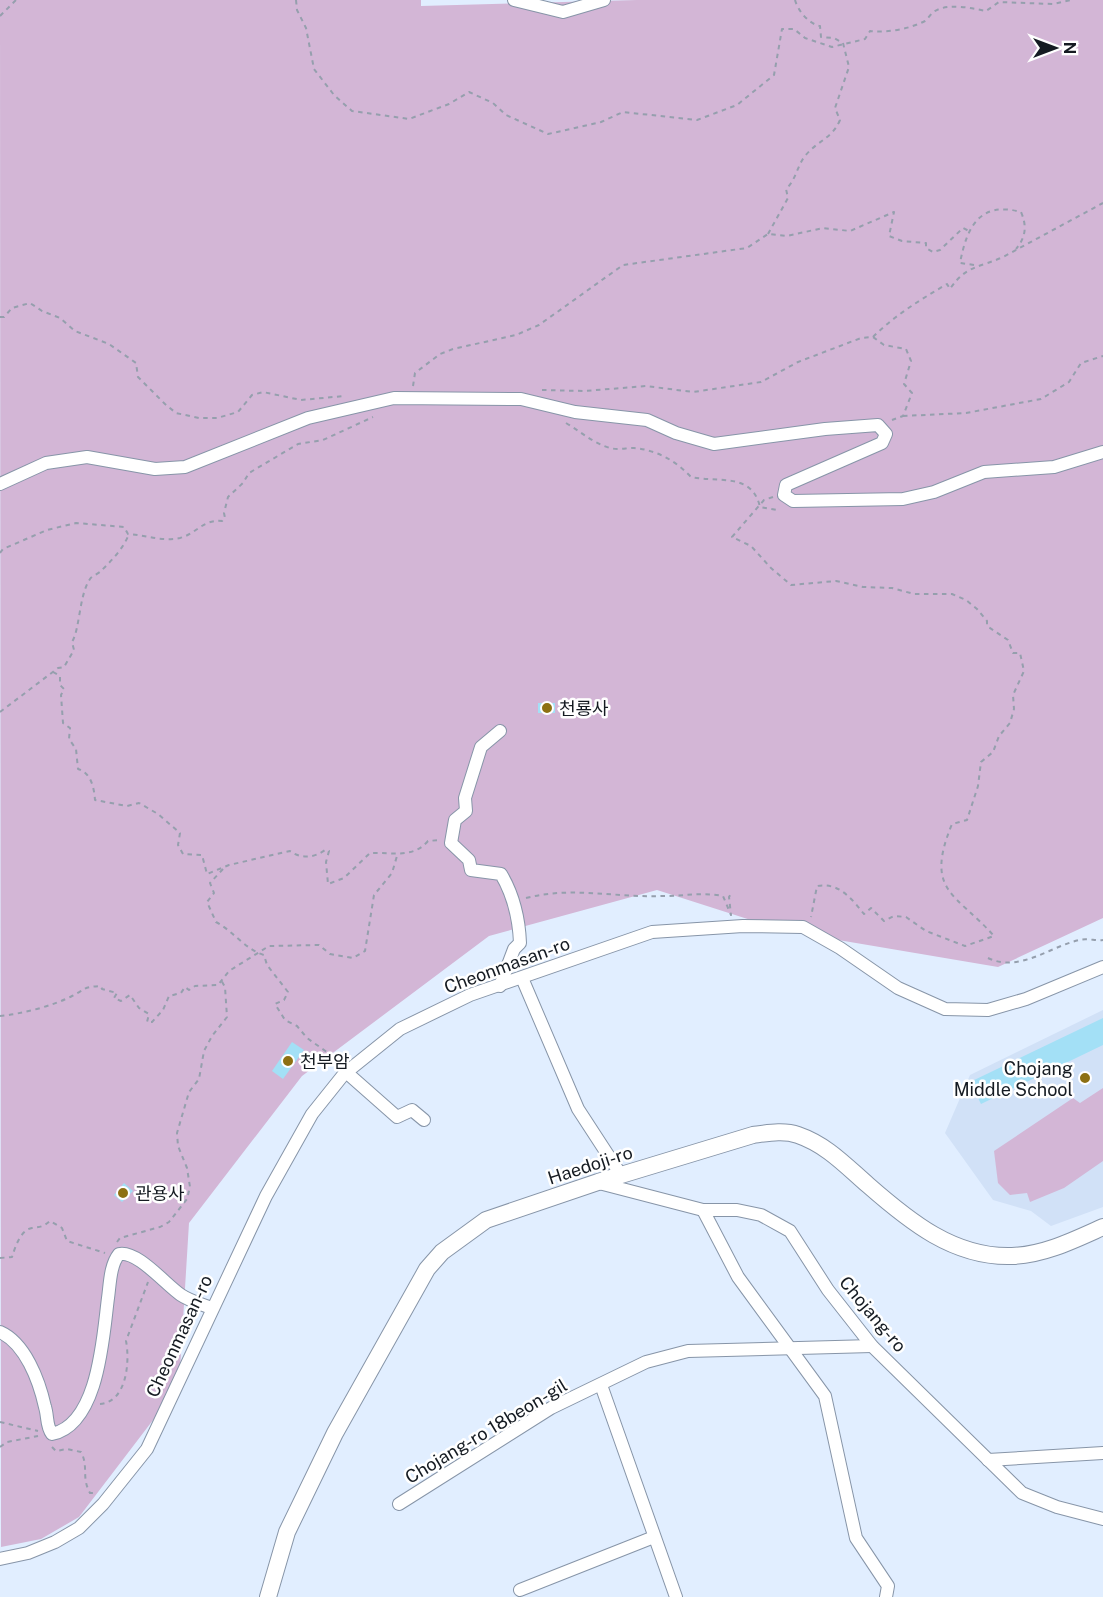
<svg xmlns="http://www.w3.org/2000/svg" width="1103" height="1597" viewBox="0 0 1103 1597" font-family="'Public Sans','Noto Sans KR',sans-serif">
	<style>
		.built { fill: #d1e1f7 }
		.green { fill: #d3b6d6 }
		.building { fill: #a3e0f6 }
		.lines { fill: none; stroke-linecap: round; stroke-linejoin: round }
		.minor-casing { stroke: #8795a8; stroke-width: 14 }
		.major-casing { stroke: #8795a8; stroke-width: 18 }
		.path { stroke: #959fad; stroke-width: 2; stroke-dasharray: 4.5 4.5; stroke-linecap: butt }
		.minor { stroke: #fff; stroke-width: 12 }
		.major { stroke: #fff; stroke-width: 16 }
		.poi-dot { fill: #8d7013; stroke: #fff; stroke-width: 2 }
		.labels { text-anchor: middle; dominant-baseline: central; stroke-width: 5; stroke-linejoin: round; paint-order: stroke }
		.poi-label { font-size: 18px; fill: #151b22; stroke: #fff; text-anchor: start }
		.street-label { font-size: 18px; fill: #151b22; stroke: #fff }
	</style>
	<rect width="100%" height="100%" fill="#e1eeff"/>
	<!-- built -->
	<path class="built" d="M1103,1010V1207L1051,1226L1031,1211L993,1200L945,1133L970,1075Z"/>
	<!-- green -->
	<g class="green">
		<path d="M0,0H421V6L637,0H1103V918L998,967L785,931L657,890L489,936L302,1076L189,1223L179,1386L79,1517L41,1539L1,1547Z"/>
		<path d="M1103,1088V1161L1064,1188L1030,1202L1027,1193L1010,1195L998,1183L994,1151L1073,1098L1080,1103Z"/>
	</g>
	<!-- building -->
	<g class="building">
		<rect x="538" y="703" width="17" height="10"/>
		<path d="M1103,1018V1045L981,1104L970,1082Z"/>
		<path d="M292,1042L304,1050L283,1079L272,1071Z"/>
		<path d="M124,1183L133,1191L122,1202L114,1195Z"/>
	</g>
	<g class="lines">
		<defs>
			<g id="minor">
				<path d="M514,0L563,12L604,0"/>
				<path d="M0,484L46,463L87,457L155,469L185,467L308,418L394,398L521,399L575,412L647,420L676,433L714,444L825,429L878,425L886,434L882,443L786,485L784,495L793,501L903,499L934,492L984,472L1054,467L1103,452"/>
				<path d="M522,978L578,1109L621,1175"/>
				<path d="M500,986L514,949L520,943C519,917 514,896 501,874L471,870L469,860L451,843L455,820L466,811L465,798L481,747L500,731"/>
				<path d="M346,1072L397,1117L412,1110L424,1120"/>
				<path d="M599,1183L703,1210H737L761,1215L790,1231L828,1290L872,1346L1022,1493L1057,1507L1103,1519"/>
				<path d="M703,1210L738,1277L825,1396L856,1538L888,1586L886,1597"/>
				<path d="M0,1332C25,1343 39,1380 45,1407C48,1416 46,1426 52,1434C99,1424 103,1336 108,1298C110,1284 110,1265 119,1254C137,1250 165,1284 181,1295C190,1301 201,1304 211,1308"/>
				<path d="M601,1385L676,1597"/>
				<path d="M988,1460L1103,1453"/>
				<path d="M399,1504L551,1408L646,1362L688,1351L872,1346"/>
				<path d="M0,1559L28,1553L55,1542L79,1528L103,1504L147,1449L266,1196L312,1114L344,1074L400,1029L470,995L652,932L743,926L803,927L840,948L898,988L945,1009L988,1010L1026,999L1103,967"/>
				<path d="M520,1590L654,1537"/>
			</g>
			<path id="major" d="M268,1597L287,1532L335,1433L427,1269L442,1252L486,1220L598,1182L753,1135C768,1133 784,1130 798,1135C827,1145 846,1166 868,1185C909,1221 954,1258 1012,1256C1044,1255 1074,1240 1103,1227"/>
		</defs>
		<!-- minor casing -->
		<use href="#minor" class="minor-casing"/>
		<!-- major casing -->
		<use href="#major" class="major-casing"/>
		<!-- path -->
		<g class="path">
			<path d="M296,0L297,10L306,28L314,69L334,95L352,111L409,119L449,104L469,92L493,103L506,115L548,134L601,122L623,112L697,120L737,105L774,75L782,29H794L805,38L832,47L865,39L870,31C888,33 909,29 925,21C929,18 931,13 935,11C948,3 972,8 986,11L999,2L1053,4L1071,0"/>
			<path d="M0,16L16,0"/>
			<path d="M768,234L788,198L786,189C796,180 797,166 805,156C818,140 832,139 840,120L835,108L849,67L843,43L834,38L821,37L820,26C809,24 798,11 795,0"/>
			<path d="M974,265L960,263C967,226 980,201 1021,212C1027,226 1026,237 1016,249"/>
			<path d="M0,317H4L12,308L30,303L42,311L60,318L75,331L109,344L136,363L138,377L165,404L176,413L199,418H217L238,412L252,395L263,392L301,400L344,396"/>
			<path d="M873,337C895,315 920,300 947,284L950,289C966,265 979,268 1003,257L1103,203"/>
			<path d="M413,386L415,373L440,354L453,349L516,335L539,325L623,265L747,248L768,234L787,236L823,228L850,231L894,212L889,236L902,241L926,243V248L933,252L940,250L963,228L971,232"/>
			<path d="M542,390L585,391L646,386L693,392L761,382L798,362L861,338L873,337L884,345L906,349L911,361L904,384L912,393L903,416L892,420"/>
			<path d="M903,416L966,413L1041,399L1069,382L1081,363L1103,356"/>
			<path d="M566,423C581,432 593,443 610,448C617,450 626,448 634,448C657,450 676,461 691,477C719,483 752,472 760,507L777,510"/>
			<path d="M773,497L764,500L732,537L751,546L771,568L791,585L836,581L863,587L892,588L914,594H952L966,600L977,609L987,621V626L1008,640L1013,653H1020L1024,671L1013,695L1014,709L1010,723L999,736L993,752L981,762L978,786L967,820L952,824C924,892 956,893 994,936L965,946L926,931L906,917L894,916L884,921L871,908L864,914C852,899 839,882 817,886L811,917"/>
			<path d="M0,553L3,549L47,530L76,523L124,527L128,534C146,535 162,542 180,538C196,534 203,519 222,521L225,518L224,513L228,497L243,483L249,473L298,444L323,440L373,417"/>
			<path d="M53,672L60,676V685L64,689L61,695L63,723L70,728L69,739L76,749L78,769C91,773 94,787 95,800L127,806L139,803L158,814L180,833L178,845L183,854L202,855L207,874L229,865L290,851C301,859 314,858 325,850L329,851L326,862L328,884L344,878L370,853C391,852 413,859 428,841L440,840"/>
			<path d="M0,712L58,668L64,667L74,650L72,642C80,629 79,595 90,579C92,576 98,574 101,571C112,560 123,549 129,534"/>
			<path d="M223,869L210,883L214,893L207,902L216,922C233,931 246,950 264,955L267,965L288,992L284,1000L275,1004L285,1020L297,1026L307,1038L341,1062"/>
			<path d="M526,898C572,886 616,898 664,896C684,896 703,892 723,896L731,915L729,897L732,892"/>
			<path d="M988,958C1019,973 1049,947 1079,940C1087,938 1096,941 1103,940"/>
			<path d="M0,1016C21,1014 53,1006 72,996C86,989 82,987 101,986L102,989L117,993L114,998L121,1001L130,995L139,1008L149,1014L147,1022H152L163,1010L169,996L181,993L185,987L189,990L195,986L218,985L229,971L269,946L319,945L330,954L353,958L365,951L374,895L392,873L397,856"/>
			<path d="M117,1242L120,1238L160,1227L169,1222L187,1199L190,1187L187,1168L178,1146L177,1133L189,1092L199,1079L204,1051L212,1036L227,1017L225,987L221,980"/>
			<path d="M0,1258L12,1257C15,1248 20,1230 32,1228C40,1227 43,1227 50,1221L62,1228L67,1241L105,1253"/>
			<path d="M100,1404C127,1402 130,1361 126,1341L148,1282"/>
			<path d="M0,1422L38,1431"/>
			<path d="M0,1447L7,1442L38,1436"/>
			<path d="M52,1447L56,1451L67,1449L81,1452C89,1467 81,1477 90,1493H95"/>
		</g>
		<!-- minor -->
		<use href="#minor" class="minor"/>
		<!-- major -->
		<use href="#major" class="major"/>
	</g>
	<!-- markers -->
	<g class="poi-dot">
		<circle cx="547" cy="708" r="6"/>
		<circle cx="288" cy="1061" r="6"/>
		<circle cx="1085" cy="1078" r="6"/>
		<circle cx="123" cy="1193" r="6"/>
	</g>
	<g class="labels">
		<!-- poi labels -->
		<g class="poi-label">
			<text x="559" y="708">천룡사</text>
			<text x="300" y="1061">천부암</text>
			<text x="1073" y="1068" text-anchor="end">Chojang<tspan x="1073" dy="21">Middle School</tspan></text>
			<text x="135" y="1193">관용사</text>
		</g>
		<!-- street labels -->
		<g class="street-label">
			<text transform="translate(507 965) rotate(-20)">Cheonmasan-ro</text>
			<text transform="translate(590 1165) rotate(-18)">Haedoji-ro</text>
			<text transform="translate(873 1314) rotate(50)">Chojang-ro</text>
			<text transform="translate(179 1336) rotate(-65)">Cheonmasan-ro</text>
			<text transform="translate(486 1431) rotate(-31)">Chojang-ro 18beon-gil</text>
		</g>
	</g>
	<!-- north arrow -->
	<g transform="translate(1055 48) rotate(90)" stroke="#ffffff" stroke-width="4.5" paint-order="stroke">
	<path d="M0-4.5L10 22L0 15L-10 22Z" fill="#151b22"/>
	<text y="-9" font-size="16" font-weight="bold" text-anchor="middle" fill="#151b22">N</text>
	</g>
</svg>
